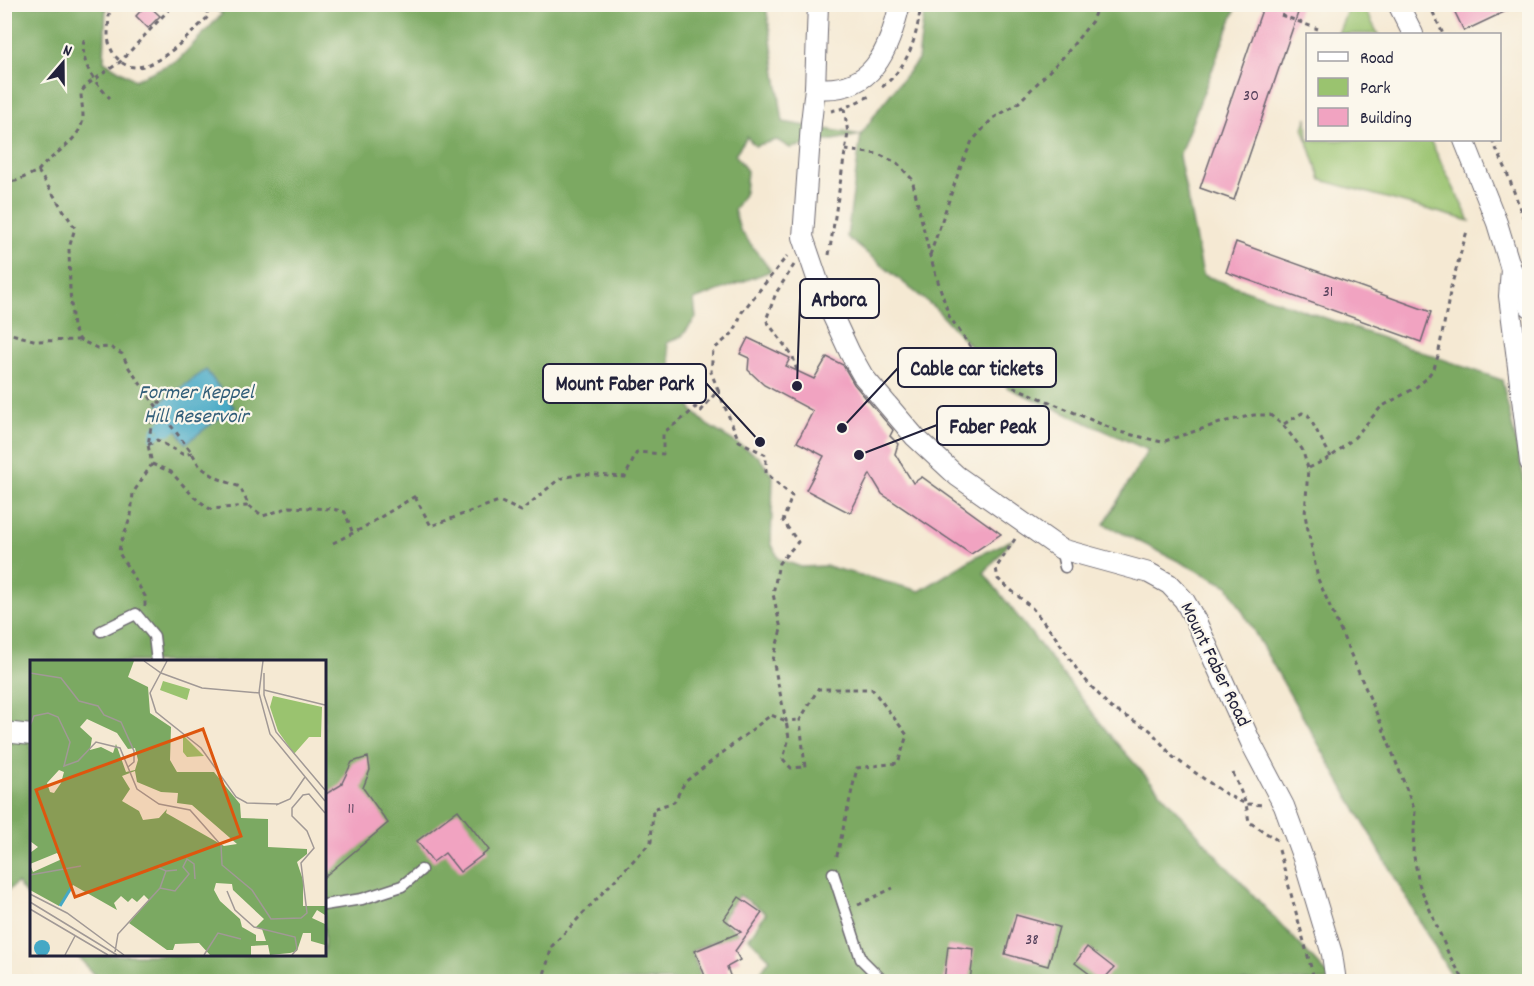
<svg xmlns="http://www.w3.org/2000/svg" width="1534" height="986" viewBox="0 0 1534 986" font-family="Dekko,sans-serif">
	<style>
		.green { fill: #9ac36f; stroke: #5e7255; stroke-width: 1.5 }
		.forest { fill: #7ba962; stroke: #4e664e; stroke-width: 1.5 }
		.water { fill: #45a8c5; stroke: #346580; stroke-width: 1.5 }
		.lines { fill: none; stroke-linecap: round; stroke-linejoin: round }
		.stream { stroke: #45a8c5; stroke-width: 5 }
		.canal { stroke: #45a8c5; stroke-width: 18 }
		.building { fill: #f1a3c1 }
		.lane-casing { stroke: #6c6870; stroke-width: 13 }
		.street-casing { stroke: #6c6870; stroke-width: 22 }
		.path { stroke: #6c6870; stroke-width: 3; stroke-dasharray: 4.5 4.5; stroke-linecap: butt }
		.lane { stroke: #fff; stroke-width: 10 }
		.street { stroke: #fff; stroke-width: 20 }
		.labels { text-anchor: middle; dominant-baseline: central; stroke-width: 4.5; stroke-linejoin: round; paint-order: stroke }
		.number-label { font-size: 16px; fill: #56425c }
		.street-label { font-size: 20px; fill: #22223b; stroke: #fbf7ec }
		.water-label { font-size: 21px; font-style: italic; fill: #325e79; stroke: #fbf7ec }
		.inset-river { fill: none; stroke: #45a8c5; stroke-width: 3 }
		.inset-road { fill: none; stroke: #a19996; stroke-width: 1.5 }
		.view { fill: #de560e; fill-opacity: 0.15; stroke: #de560e; stroke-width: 3 }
		.inset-edge { fill: none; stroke: #22223b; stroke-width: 3 }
		.leader { fill: none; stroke: #22223b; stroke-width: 2 }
		.callout-dot { fill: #22223b; stroke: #fbf7ec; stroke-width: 2 }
		.callout { fill: #fbf7ec; stroke: #22223b; stroke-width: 2 }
		.callout-label { font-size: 21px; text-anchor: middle; font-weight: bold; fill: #22223b }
	</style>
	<rect width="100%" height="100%" fill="#fbf7ec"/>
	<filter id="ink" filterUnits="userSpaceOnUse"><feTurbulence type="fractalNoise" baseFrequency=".0167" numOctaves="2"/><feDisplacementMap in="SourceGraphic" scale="12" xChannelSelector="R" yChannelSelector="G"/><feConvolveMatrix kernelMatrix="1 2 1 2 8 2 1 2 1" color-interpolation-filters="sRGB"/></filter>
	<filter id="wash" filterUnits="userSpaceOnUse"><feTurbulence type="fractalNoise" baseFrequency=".008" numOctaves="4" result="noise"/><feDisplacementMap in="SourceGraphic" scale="24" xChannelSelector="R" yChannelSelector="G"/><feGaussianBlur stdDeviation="1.35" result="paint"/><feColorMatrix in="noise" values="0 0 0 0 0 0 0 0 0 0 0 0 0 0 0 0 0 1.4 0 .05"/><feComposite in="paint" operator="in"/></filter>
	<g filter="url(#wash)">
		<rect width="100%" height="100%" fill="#f5e9d3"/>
		<!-- green -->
		<g class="green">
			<path d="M1349,5H1363L1378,34H1338Z"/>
			<path d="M1307,117L1308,140H1430L1470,221L1321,180L1303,128Z"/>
		</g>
		<!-- forest -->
		<path class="forest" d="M5,5H106L104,61L135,80L178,60L222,14L211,5H766L783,122L861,135L880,107L918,60L925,5H1237L1179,156L1203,275L1502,380L1530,505L1529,981H1454L1228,586L1104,524L1148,450L1008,388L936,309L847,237L861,135L790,148L777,140L755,146L747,137L735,154L747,171L745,193L734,210L740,230L771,271L694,300L696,318L682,336L667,343L672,369L692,410L707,425L758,456L773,476L771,543L779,559L801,567L826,566L920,591L977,556L1012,540L984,573L1113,739L1226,866L1334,981H754L770,959L749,938L766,913L739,895L721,920L744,937L734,947L717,940L692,951L702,981H99L77,955L324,954V662H32L31,901L17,883L5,893Z"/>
		<!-- water -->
		<path class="water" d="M206,370L234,407L186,443L158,404Z"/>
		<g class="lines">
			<!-- stream -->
			<path class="stream" d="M164,422L169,429L153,438L155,428Z"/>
			<!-- canal -->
			<path class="canal" d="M167,426L169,425"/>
		</g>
		<g id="blocks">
			<!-- building -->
			<g class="building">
				<path d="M147,4L160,16L148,28L136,16Z"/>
				<path d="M1264,4H1301L1234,200L1200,188Z"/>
				<path d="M1451,4H1521L1464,31Z"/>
				<path d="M1236,242L1431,312L1421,342L1226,272Z"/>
				<path d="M748,338L790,358L786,366L814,379L827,357L843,365L854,384L893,430L890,436L898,444L895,454L913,483L922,477L1001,534L971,554L882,494L870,474L850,513L806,490L824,456L797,442L813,411L764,385L748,370L749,358L740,354Z"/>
				<path d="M368,757L370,770L363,788L388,823L324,877V795L341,785L352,762Z"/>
				<path d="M458,810L489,850L460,872L445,853L433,862L417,841Z"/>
				<path d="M739,897L762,913L735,951L740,960L727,967L732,981H707L695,951L741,932L724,919Z"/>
				<path d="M1016,915L1059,927L1048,966L1005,954Z"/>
				<path d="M948,946L974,949L970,981H944Z"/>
				<path d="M1087,947L1114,968L1102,981H1099L1075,963Z"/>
			</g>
		</g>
	</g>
	<g filter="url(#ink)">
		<use href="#blocks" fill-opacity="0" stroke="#6c6870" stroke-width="1.5"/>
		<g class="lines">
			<defs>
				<g id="lane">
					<path d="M1061,549L1065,567"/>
					<path d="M101,631L136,614L154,636L157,662"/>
					<path d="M833,873L861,959L884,982"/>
					<path d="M324,905L362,899L402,886L421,870"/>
				</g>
				<g id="street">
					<path d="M818,4L815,88L811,123L803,237L822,293L850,353L863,376L915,437L957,476L1061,549L1149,573L1169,584L1184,600L1196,621L1253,747L1284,806L1304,861L1332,954L1336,982"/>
					<path d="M1398,4L1413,34"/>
					<path d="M815,88C873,94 888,52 900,4"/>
					<path d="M1464,140L1497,223L1511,269L1528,294L1530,307"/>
					<path d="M1511,269L1509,296L1530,462"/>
					<path d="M4,732L32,735"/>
				</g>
			</defs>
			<!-- lane casing -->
			<use href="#lane" class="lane-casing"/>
			<!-- street casing -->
			<use href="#street" class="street-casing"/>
			<!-- path -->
			<g class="path">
				<path d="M110,4C109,15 108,27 108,37C109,45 112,53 117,58C142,88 189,35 208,17L207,9L202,4"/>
				<path d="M1429,4L1443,34"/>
				<path d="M1281,15L1318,29"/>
				<path d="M84,40C80,63 94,82 110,98"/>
				<path d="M882,87C909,66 917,37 921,4"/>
				<path d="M831,111L844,108L872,95"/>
				<path d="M1492,140L1505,167L1530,236"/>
				<path d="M845,150L878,154L897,163L912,179L930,256L949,316L977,356L1014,387L1120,432L1162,442L1223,422L1254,415H1270L1283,425L1302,449L1308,468L1305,515L1318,579L1382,726L1415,811L1413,851L1419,884L1449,955L1465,982"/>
				<path d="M38,171C51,154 83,140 83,116C83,108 81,100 81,92L88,84L120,62L174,4"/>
				<path d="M4,181H16L38,171L75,228L69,248L70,290L73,328L80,340L97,348L110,347L122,354L129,368L159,410"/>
				<path d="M829,255L848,133L844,108"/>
				<path d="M930,255L960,168L972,141L992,119L1017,104L1066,54L1092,21L1098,4"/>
				<path d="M794,265L776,293L766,320L793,357L797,371"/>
				<path d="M4,332L37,341L79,340"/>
				<path d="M718,390L739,441L766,455V473L792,496L783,521L798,542L779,563L773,594L781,629L773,660L786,721L800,720"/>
				<path d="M158,401L163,406"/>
				<path d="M1284,424L1302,413L1308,415L1331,457"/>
				<path d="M148,445L157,440L184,455L192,453"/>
				<path d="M152,464L171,472L194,497L210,509L248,506"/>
				<path d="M1309,468L1331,457L1355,437L1381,407L1415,388L1426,379L1434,368L1438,356L1451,287L1467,231"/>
				<path d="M1527,480L1530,489"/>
				<path d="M415,497L431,526L499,501L521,511L559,479L580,474L625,477L637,452L663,454V433C674,424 686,418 695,407L701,411L718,390L711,372L713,350L734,332L742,312L787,256"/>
				<path d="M1015,539L996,568L998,579L1032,608L1054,635L1080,674L1111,708L1150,730L1173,757L1227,795L1246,804L1265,805"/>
				<path d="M333,543L361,529L417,495"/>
				<path d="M145,606V596L119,553L120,545L131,516L133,493L152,464L148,445L153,415L159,410L192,453L200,467L217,478L240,487L249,506L263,516L290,507L333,509L345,512L353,534"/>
				<path d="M1233,773L1246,804L1249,822L1277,840"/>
				<path d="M1279,850L1315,982"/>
				<path d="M858,905L893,888"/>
				<path d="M542,982L552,946L651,842L653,809L674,802L685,782L771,715L786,721L789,738L783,759L791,768L805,767L800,720L818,689H872L907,735L898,763L857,768L836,860"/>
			</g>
			<!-- lane -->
			<use href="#lane" class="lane"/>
			<!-- street -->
			<use href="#street" class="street"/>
		</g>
	</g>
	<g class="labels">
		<!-- number labels -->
		<g class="number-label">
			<text x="1251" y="96">30</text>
			<text x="1328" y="292">31</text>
			<text x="351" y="809">11</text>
			<text x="1032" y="940">38</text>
		</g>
		<!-- street labels -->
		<g class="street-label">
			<text transform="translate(1214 665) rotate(64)">Mount Faber Road</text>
		</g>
		<!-- water labels -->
		<g class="water-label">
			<text x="196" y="394">Former Keppel<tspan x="196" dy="24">Hill Reservoir</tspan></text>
		</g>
	</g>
	<!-- overview -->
	<g transform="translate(30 660)">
		<rect width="296" height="296" fill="#f5e9d3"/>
		<path d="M133,21L160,29L157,40L130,30ZM243,36L292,47L291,77H279L264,94L248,71L240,47ZM153,75L174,96L157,97L153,92Z" fill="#9ac36f"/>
		<path d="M0,1H104L98,17L118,27L120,53L141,67L140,100L147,112H184L210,144L211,158L238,159V187L277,189V194L267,202L273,220V246H295V255L287,250L282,258L295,264V285L281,281V273H273L267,291L260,293L240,295L238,285L221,286V295H180L169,283L145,284L143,290H137L99,263L119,240L114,235L107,242L102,238L98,242L91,236L84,243L87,250L43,225L29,246L0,230V205L3,212L32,199L27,193L0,204V193L8,187L0,181ZM57,59L87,73L98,89L105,88L108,100L105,110L96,112L86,84L83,93L71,87L60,90L62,78L50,67ZM29,110L34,112L31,123L24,133L20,132L17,123ZM105,111L107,122L131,132L148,133L147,143L162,145L207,184L194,186L136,153L137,149L129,158L113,160L109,151L92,141L100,129L92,116ZM186,223L202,224L203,230L234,259L226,267L232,269L236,281H226V275L212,267L210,259L190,241L184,230Z" fill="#7ba962" fill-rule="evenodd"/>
		<path d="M4 288a8 8 0 1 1 16 0a8 8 0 1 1-16 0Z" fill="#45a8c5"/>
		<path class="inset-river" d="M30,246L41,228"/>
		<path class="inset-road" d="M114,1L131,13L172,28L230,33M137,1L120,33L126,52L171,88L206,137L217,143L248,144M233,1L229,33L240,74L295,141M0,13L31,18L49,41L68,46L74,55L91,62L104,91V102L98,107M234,13V35L246,72L295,130M234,30L295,45M0,66L4,56L18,53L28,57L40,82L34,106L48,101L66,82L90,88L107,129L129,144L160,150L191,185L192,205L222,230L241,259L271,258L277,253L271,203L284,188L277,171L262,156V148L273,135L279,134L295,153M246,145L260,139L275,117M127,207L136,211L147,210M0,215L51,206M130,228L145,231L159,214L153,207L157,199L164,204L165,219M197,231L205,250L224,267L265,277L267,289L262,295M0,234L37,253L94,295M0,242L87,295M0,249L78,295M85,292L88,274L130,228L136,211M35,295L45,276M174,295L188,273L211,279"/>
		<path class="view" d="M173,69L211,176L45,237L6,130Z"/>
		<rect width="296" height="296" class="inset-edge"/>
	</g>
	<!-- callouts -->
	<path class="leader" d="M797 386L800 298M842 428L898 368M760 442L706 383M859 455L937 425"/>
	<g class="callout-dot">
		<circle cx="797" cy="386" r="6"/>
		<circle cx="842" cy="428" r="6"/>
		<circle cx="760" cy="442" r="6"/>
		<circle cx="859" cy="455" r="6"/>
	</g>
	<g class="callout">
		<rect x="800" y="279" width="79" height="39" rx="6"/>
		<rect x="898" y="348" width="158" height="39" rx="6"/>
		<rect x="543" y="364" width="163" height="39" rx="6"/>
		<rect x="937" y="406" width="112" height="39" rx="6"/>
	</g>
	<g class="callout-label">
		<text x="839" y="306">Arbora</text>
		<text x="977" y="375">Cable car tickets</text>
		<text x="625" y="390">Mount Faber Park</text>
		<text x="993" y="433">Faber Peak</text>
	</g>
	<!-- margin -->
	<rect width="1534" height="986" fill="none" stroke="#fbf7ec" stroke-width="24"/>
	<!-- legend -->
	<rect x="1306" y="33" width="195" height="108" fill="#fbf7ec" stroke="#a4a2a5" stroke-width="1.5"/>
	<rect x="1318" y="52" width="30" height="9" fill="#ffffff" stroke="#a4a2a5" stroke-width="1.5"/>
	<text x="1360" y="63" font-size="18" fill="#22223b">Road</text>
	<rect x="1318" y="78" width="30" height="18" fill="#9ac36f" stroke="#a4a2a5" stroke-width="1.5"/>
	<text x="1360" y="93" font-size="18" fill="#22223b">Park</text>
	<rect x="1318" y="108" width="30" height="18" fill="#f1a3c1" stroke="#a4a2a5" stroke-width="1.5"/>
	<text x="1360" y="123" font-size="18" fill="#22223b">Building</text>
	<!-- north arrow -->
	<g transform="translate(63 63) rotate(20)" stroke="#fbf7ec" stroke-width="4.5" paint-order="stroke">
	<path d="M0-4.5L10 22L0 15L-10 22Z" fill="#22223b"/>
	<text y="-9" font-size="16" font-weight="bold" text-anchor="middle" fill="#22223b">N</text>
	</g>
</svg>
